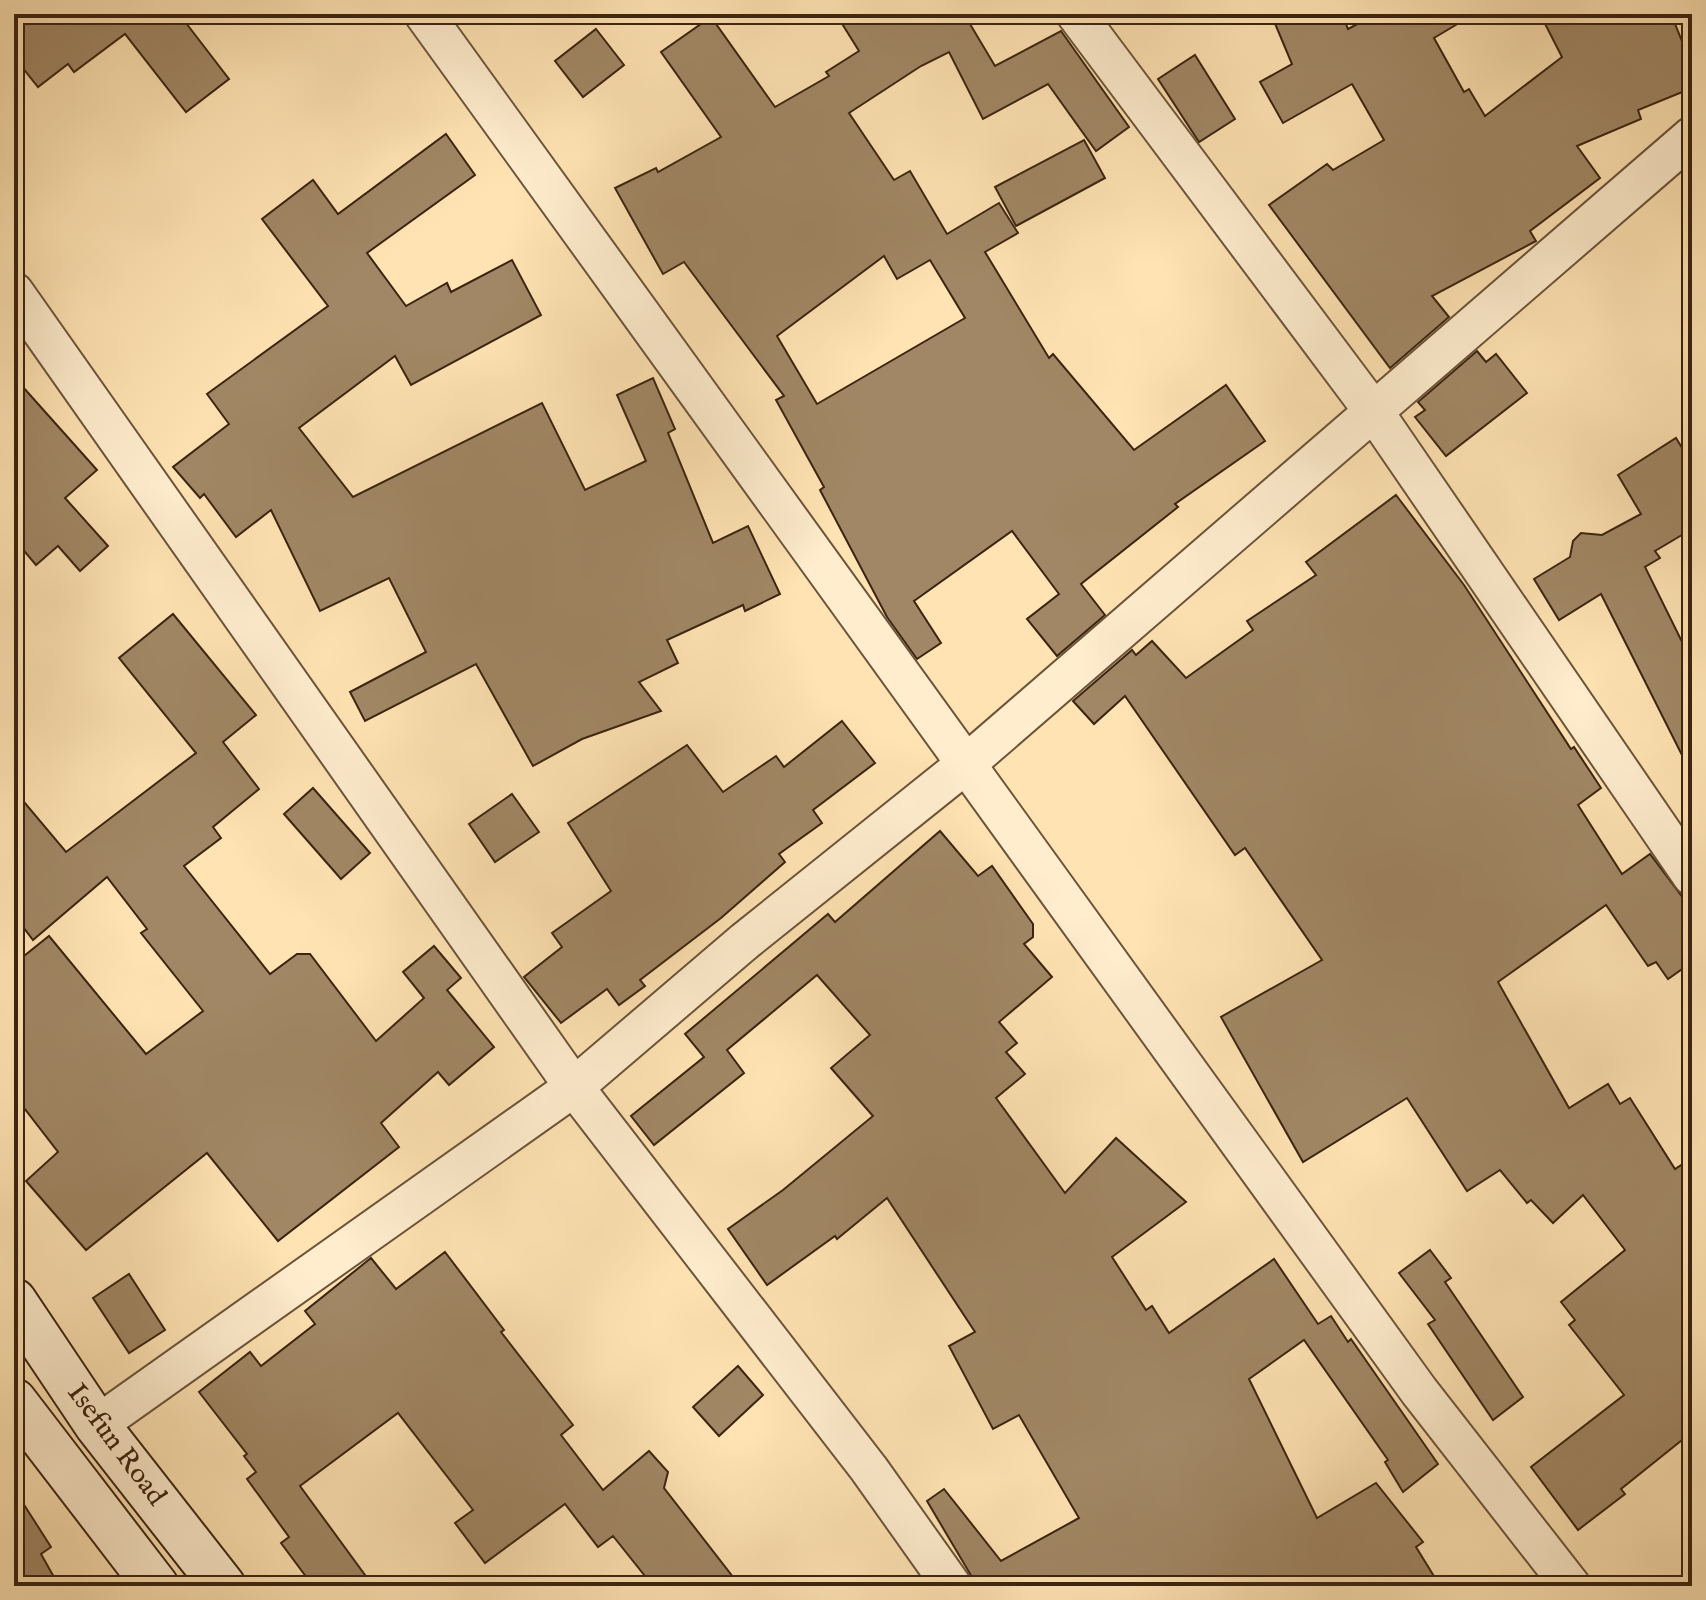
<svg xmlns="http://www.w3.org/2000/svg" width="1706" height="1600" viewBox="0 0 1706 1600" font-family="'IM FELL English',serif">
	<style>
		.building { fill: #a18765; stroke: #3b2411; stroke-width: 2; fill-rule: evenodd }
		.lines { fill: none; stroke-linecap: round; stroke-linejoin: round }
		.street-casing { stroke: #6c543a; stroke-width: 42 }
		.secondary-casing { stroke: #3b2411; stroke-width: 48 }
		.street { stroke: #ffedce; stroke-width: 38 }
		.secondary { stroke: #ffedce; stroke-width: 44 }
		.labels { text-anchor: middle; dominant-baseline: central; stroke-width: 6; stroke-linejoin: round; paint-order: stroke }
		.street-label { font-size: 28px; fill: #3b2411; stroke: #ffedce }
	</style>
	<rect width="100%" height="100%" fill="#ffe3b3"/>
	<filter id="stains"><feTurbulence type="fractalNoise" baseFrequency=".0025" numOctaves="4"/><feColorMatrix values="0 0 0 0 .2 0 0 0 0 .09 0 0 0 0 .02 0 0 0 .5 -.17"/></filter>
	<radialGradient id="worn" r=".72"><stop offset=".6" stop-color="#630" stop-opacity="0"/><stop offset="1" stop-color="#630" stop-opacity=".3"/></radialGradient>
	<!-- building -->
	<g class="building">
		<path d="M14,14H179L229,79L186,112L125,34L74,72L68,64L38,87L14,57Z"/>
		<path d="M836,14H964L995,66L1061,31L1129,127L1096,151L1048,84L983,119L949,52L921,66L849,113L894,180L910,171L947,234L999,203L1018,233L985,252L1049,358L1053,354L1134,450L1226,385L1265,441L1175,504L1178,507L1081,584L1105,615L1057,656L1027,619L1059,594L1012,531L914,601L941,643L917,659L887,617L820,490L824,487L776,400L784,396L684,262L663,274L615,188L656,168L658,172L721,137L661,52L711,17L775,107L829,76L826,72L859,51ZM884,256L897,279L930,260L965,318L817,404L777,336Z"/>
		<path d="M1271,14H1342L1348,29L1376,14H1474L1434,38L1464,92L1469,89L1485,116L1562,57L1540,14H1671L1692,66V88L1638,110L1641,119L1577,146L1600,178L1530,231L1536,241L1432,296L1449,317L1390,368L1269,205L1327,164L1333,170L1384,140L1352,84L1283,123L1260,82L1292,64Z"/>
		<path d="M596,29L624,65L583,97L555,61Z"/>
		<path d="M1195,55L1235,119L1199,142L1158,79Z"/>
		<path d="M446,134L475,175L367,253L406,306L447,283L451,292L512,260L541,315L411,385L395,356L299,428L353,497L542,403L585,490L646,461L617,395L653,378L675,429L668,433L713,543L748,526L780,594L745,611L743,605L667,640L678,663L639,682L661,711L582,739L533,766L476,664L365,721L350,692L426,652L389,578L320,611L271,510L236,537L204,494L200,498L173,467L229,424L207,394L328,306L262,219L313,180L338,214Z"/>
		<path d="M1084,140L1105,178L1016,226L995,187Z"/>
		<path d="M1477,351L1486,362L1496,354L1527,393L1446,456L1415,417L1425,410L1418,402Z"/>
		<path d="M14,377L97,470L65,498L108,546L80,571L58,546L36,565L14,539Z"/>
		<path d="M1676,438L1692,464V529L1655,551L1660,558L1645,567L1692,662V775L1601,594L1559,620L1534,579L1570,557L1573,541L1581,533L1602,535L1641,514L1618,475Z"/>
		<path d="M1396,495L1464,585L1571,749L1574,747L1601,788L1578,805L1622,874L1650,854L1692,910V962L1668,979L1656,962L1648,966L1606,905L1498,982L1569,1108L1608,1084L1620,1104L1630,1098L1675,1169L1692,1158V1432L1621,1489L1625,1494L1578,1530L1531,1467L1624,1395L1569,1325L1575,1320L1561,1302L1625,1250L1583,1195L1553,1223L1531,1200L1527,1203L1500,1170L1467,1191L1407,1098L1303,1162L1221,1017L1322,960L1245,848L1235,855L1125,696L1094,724L1073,701L1132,650L1136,655L1152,641L1186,678L1253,630L1247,621L1316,575L1306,562Z"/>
		<path d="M173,614L256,715L223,742L259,789L213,827L221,838L184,866L270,974L297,954H310L376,1041L424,998L403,972L434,946L461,978L447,990L494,1047L449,1085L438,1072L381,1123L399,1147L278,1241L207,1153L86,1250L26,1181L58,1152L14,1095V964L49,936L146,1054L203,1011L141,933L147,929L107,877L33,940L14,915V790L66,852L196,753L119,658Z"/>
		<path d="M842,721L875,763L813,810L822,823L779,854L785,862L721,918L640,980L645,986L619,1005L607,989L561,1023L524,977L562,947L552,933L611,891L568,823L687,745L723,792L776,756L784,767Z"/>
		<path d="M313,788L370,853L341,879L284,814Z"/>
		<path d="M512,794L539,832L495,862L469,824Z"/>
		<path d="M940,831L978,876L992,866L1033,924V937L1024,944L1052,977L999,1022L1017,1043L1006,1052L1025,1074L996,1098L1065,1193L1116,1138L1186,1202L1112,1257L1146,1310L1152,1306L1169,1333L1274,1259L1318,1324L1331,1316L1348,1342L1351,1339L1438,1464L1403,1492L1385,1462L1388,1460L1304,1340L1249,1379L1317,1518L1376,1483L1423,1542L1416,1547L1440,1586H974L972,1577L927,1501L944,1489L1001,1561L1079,1518L1019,1415L993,1429L949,1346L975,1332L887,1198L837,1239L835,1236L767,1285L728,1229L783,1190L873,1116L831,1068L870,1035L817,975L727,1050L744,1073L654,1145L631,1116L704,1057L685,1034L828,914L835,922Z"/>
		<path d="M1430,1250L1451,1278L1445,1282L1523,1397L1493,1420L1428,1324L1435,1320L1399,1273Z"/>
		<path d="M445,1252L504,1330L501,1332L573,1425L561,1435L603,1490L649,1451L668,1472L664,1488L740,1586H653L613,1536L598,1547L565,1504L485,1563L455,1523L473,1510L398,1413L300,1486L373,1586H313L281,1543L289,1537L247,1479L256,1472L244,1456L247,1454L199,1392L250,1352L261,1366L315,1324L305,1311L371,1258L396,1289Z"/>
		<path d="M129,1274L165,1330L129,1353L93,1298Z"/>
		<path d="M738,1366L763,1395L719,1436L693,1407Z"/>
		<path d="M14,1489L51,1547L41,1554L59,1586H14Z"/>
	</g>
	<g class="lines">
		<defs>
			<g id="street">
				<path d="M424,14L1419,1391L1571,1586"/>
				<path d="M1076,14L1374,412L1692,876"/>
				<path d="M14,292L574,1087L869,1469L952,1586"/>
				<path d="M97,1425L574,1087L745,941L966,764L1692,136"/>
			</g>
			<g id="secondary">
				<path d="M14,1301L97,1425L223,1586"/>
				<path d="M14,1401L156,1586"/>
			</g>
		</defs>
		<!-- street casing -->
		<use href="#street" class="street-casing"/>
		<!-- secondary casing -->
		<use href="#secondary" class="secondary-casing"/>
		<!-- street -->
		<use href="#street" class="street"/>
		<!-- secondary -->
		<use href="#secondary" class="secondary"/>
	</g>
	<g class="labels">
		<!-- street labels -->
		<g class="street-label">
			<text transform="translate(116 1445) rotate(53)">Isefun Road</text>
		</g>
	</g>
	<!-- margin -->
	<rect width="1706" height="1600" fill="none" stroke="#ffe3b3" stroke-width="48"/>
	<rect x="16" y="16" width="1674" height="1568" fill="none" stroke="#3b2411" stroke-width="4"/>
	<rect x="24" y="24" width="1658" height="1552" fill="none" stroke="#3b2411" stroke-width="2"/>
	<rect width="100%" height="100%" filter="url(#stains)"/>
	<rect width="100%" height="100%" fill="url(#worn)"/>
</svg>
